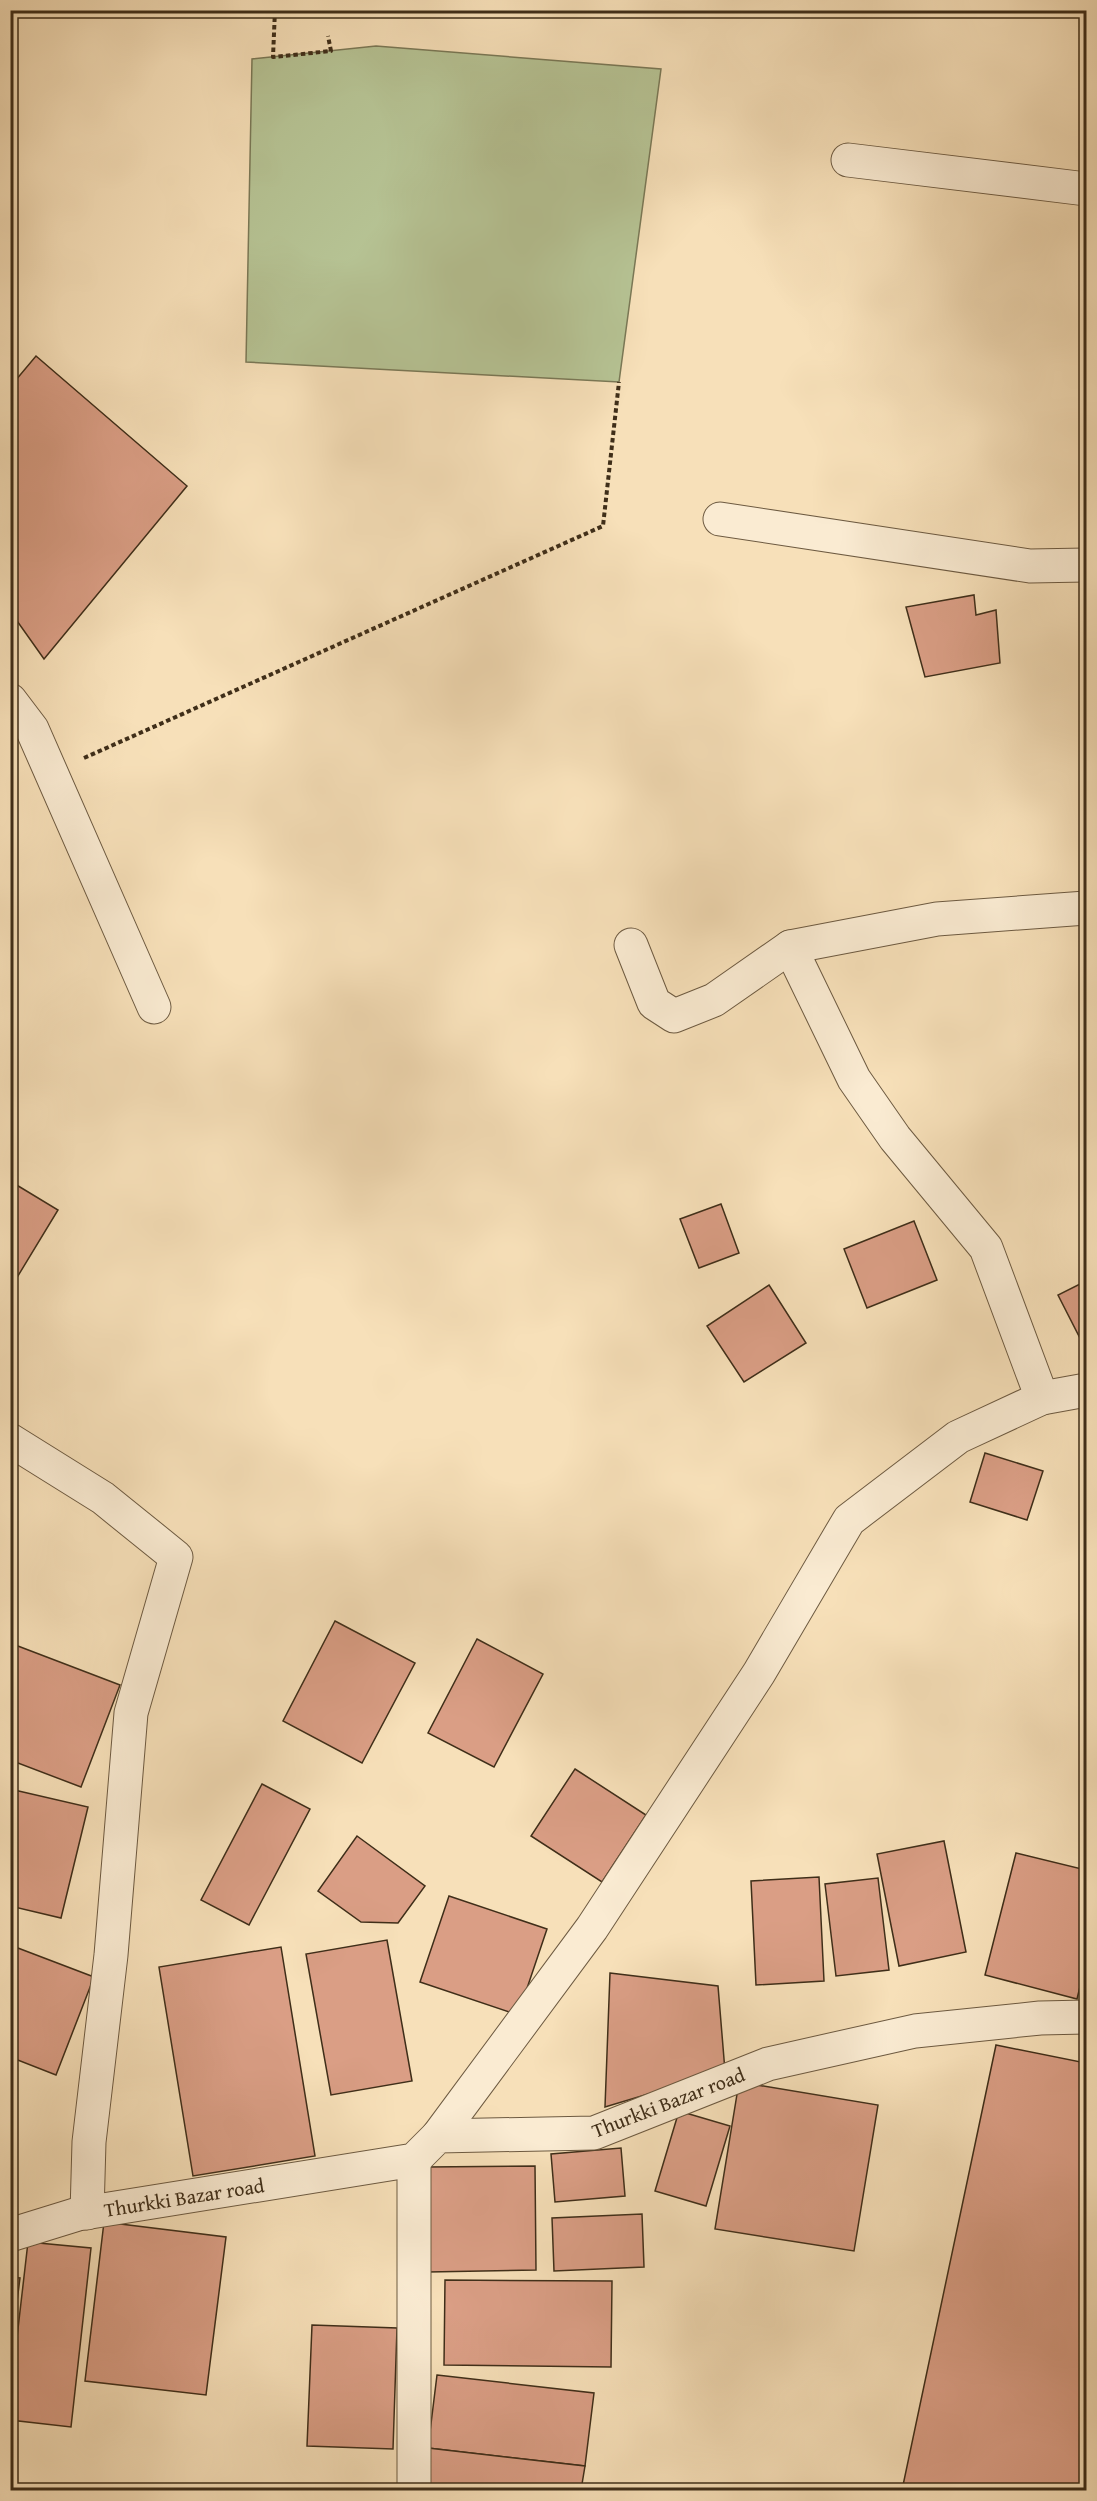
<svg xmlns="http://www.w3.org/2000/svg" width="1097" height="2501" viewBox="0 0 1097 2501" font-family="'Gentium Book Plus',serif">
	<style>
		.green { fill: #b6c394; stroke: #7a7856; stroke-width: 1.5 }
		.building { fill: #da9e85; stroke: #3f2e19; stroke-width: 1.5 }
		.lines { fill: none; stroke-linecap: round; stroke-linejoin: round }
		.minor-casing { stroke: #6d5a41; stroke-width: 35 }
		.path { stroke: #3f2e19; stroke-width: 4; stroke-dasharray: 4.5 3; stroke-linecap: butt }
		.minor { stroke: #faebd2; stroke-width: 33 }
		.labels { text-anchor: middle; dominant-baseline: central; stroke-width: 4.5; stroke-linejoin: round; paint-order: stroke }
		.street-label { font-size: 20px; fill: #3f2e19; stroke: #faebd2 }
	</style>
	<rect width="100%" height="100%" fill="#f7e0b9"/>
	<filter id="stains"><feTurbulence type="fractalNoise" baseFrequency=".00333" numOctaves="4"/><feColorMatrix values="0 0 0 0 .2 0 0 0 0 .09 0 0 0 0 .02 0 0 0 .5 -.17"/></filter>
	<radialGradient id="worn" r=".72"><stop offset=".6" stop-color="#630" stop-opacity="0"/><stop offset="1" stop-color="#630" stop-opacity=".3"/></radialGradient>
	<!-- green -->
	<path class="green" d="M376,46L661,69L619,382L246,362L252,59Z"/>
	<!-- building -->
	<g class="building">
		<path d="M36,356L187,486L44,659L10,611V387Z"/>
		<path d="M974,595L976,615L996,610L1000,663L925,677L906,607Z"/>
		<path d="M10,1181L58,1210L10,1289Z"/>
		<path d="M721,1204L739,1253L699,1268L680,1219Z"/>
		<path d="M914,1221L937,1280L867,1308L844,1249Z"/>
		<path d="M1086,1281V1345L1084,1346L1058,1295Z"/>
		<path d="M769,1285L806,1343L744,1382L707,1326Z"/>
		<path d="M985,1453L1043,1471L1027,1520L970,1502Z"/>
		<path d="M335,1621L415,1663L362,1763L283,1721Z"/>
		<path d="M477,1639L543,1674L494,1767L428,1733Z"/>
		<path d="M10,1643L120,1685L81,1787L10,1760Z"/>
		<path d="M575,1769L646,1815L602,1882L531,1836Z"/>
		<path d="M262,1784L310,1809L249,1925L201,1900Z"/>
		<path d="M10,1789L88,1807L61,1918L10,1906Z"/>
		<path d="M357,1836L425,1886L398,1923L361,1922L318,1891Z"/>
		<path d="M944,1841L966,1952L899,1966L877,1854Z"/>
		<path d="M1016,1853L1086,1870V1962L1077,1999L985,1975Z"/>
		<path d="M819,1877L824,1981L756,1985L751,1881Z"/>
		<path d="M878,1878L889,1970L836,1976L825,1884Z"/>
		<path d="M449,1896L547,1929L518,2015L420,1982Z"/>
		<path d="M387,1940L412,2081L331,2095L306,1954Z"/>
		<path d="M10,1945L94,1977L56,2075L10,2057Z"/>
		<path d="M281,1947L315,2156L193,2176L159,1967Z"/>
		<path d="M610,1973L718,1986L725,2071L605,2107Z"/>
		<path d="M996,2045L1086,2063V2490H902Z"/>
		<path d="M739,2082L878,2105L854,2251L715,2229Z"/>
		<path d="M679,2111L730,2126L706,2206L655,2191Z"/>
		<path d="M621,2148L625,2196L555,2202L551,2154Z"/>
		<path d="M535,2166L536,2270L428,2272L427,2167Z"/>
		<path d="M642,2214L644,2267L554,2271L552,2218Z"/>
		<path d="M104,2222L226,2237L206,2395L85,2381Z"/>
		<path d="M28,2242L91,2248L71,2427L10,2420V2398Z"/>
		<path d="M10,2277L20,2278L10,2356Z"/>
		<path d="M445,2280L612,2281L611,2367L444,2365Z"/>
		<path d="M312,2325L397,2328L393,2449L307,2446Z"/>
		<path d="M437,2375L594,2393L585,2466L428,2448Z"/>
		<path d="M428,2448L585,2466L581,2490H427Z"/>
	</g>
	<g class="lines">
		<defs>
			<g id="minor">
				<path d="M848,160L1086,189"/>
				<path d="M720,519L1030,566L1086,565"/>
				<path d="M10,700L32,729L154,1007"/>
				<path d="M631,945L654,1003L674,1016L714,1000L790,947L937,919L1086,908"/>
				<path d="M790,947L854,1079L895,1138L986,1248L1042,1398"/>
				<path d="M10,1440L103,1498L176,1557L131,1713L111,1955L89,2142L87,2213"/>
				<path d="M438,2136L592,1928L759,1673L849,1520L958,1437L1042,1398L1086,1390"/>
				<path d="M10,2235L78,2214L414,2160L438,2136L594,2133L768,2064L915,2031L1040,2018L1086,2017"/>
				<path d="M414,2490V2160"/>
			</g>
		</defs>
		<!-- minor casing -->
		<use href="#minor" class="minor-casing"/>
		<!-- path -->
		<g class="path">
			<path d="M275,10L273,57L331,51L328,36"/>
			<path d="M84,758L603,526L619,382"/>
		</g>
		<!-- minor -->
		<use href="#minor" class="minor"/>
	</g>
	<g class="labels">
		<!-- street labels -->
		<g class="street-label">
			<text transform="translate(668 2102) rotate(-21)">Thurkki Bazar road</text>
			<text transform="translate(184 2197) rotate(-9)">Thurkki Bazar road</text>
		</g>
	</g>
	<!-- margin -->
	<rect width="1097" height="2501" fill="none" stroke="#f7e0b9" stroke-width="36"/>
	<rect x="12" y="12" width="1073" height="2477" fill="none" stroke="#3f2e19" stroke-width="3"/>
	<rect x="18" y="18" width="1061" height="2465" fill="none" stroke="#3f2e19" stroke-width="1.5"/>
	<rect width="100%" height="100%" filter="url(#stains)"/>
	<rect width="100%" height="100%" fill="url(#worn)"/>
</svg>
